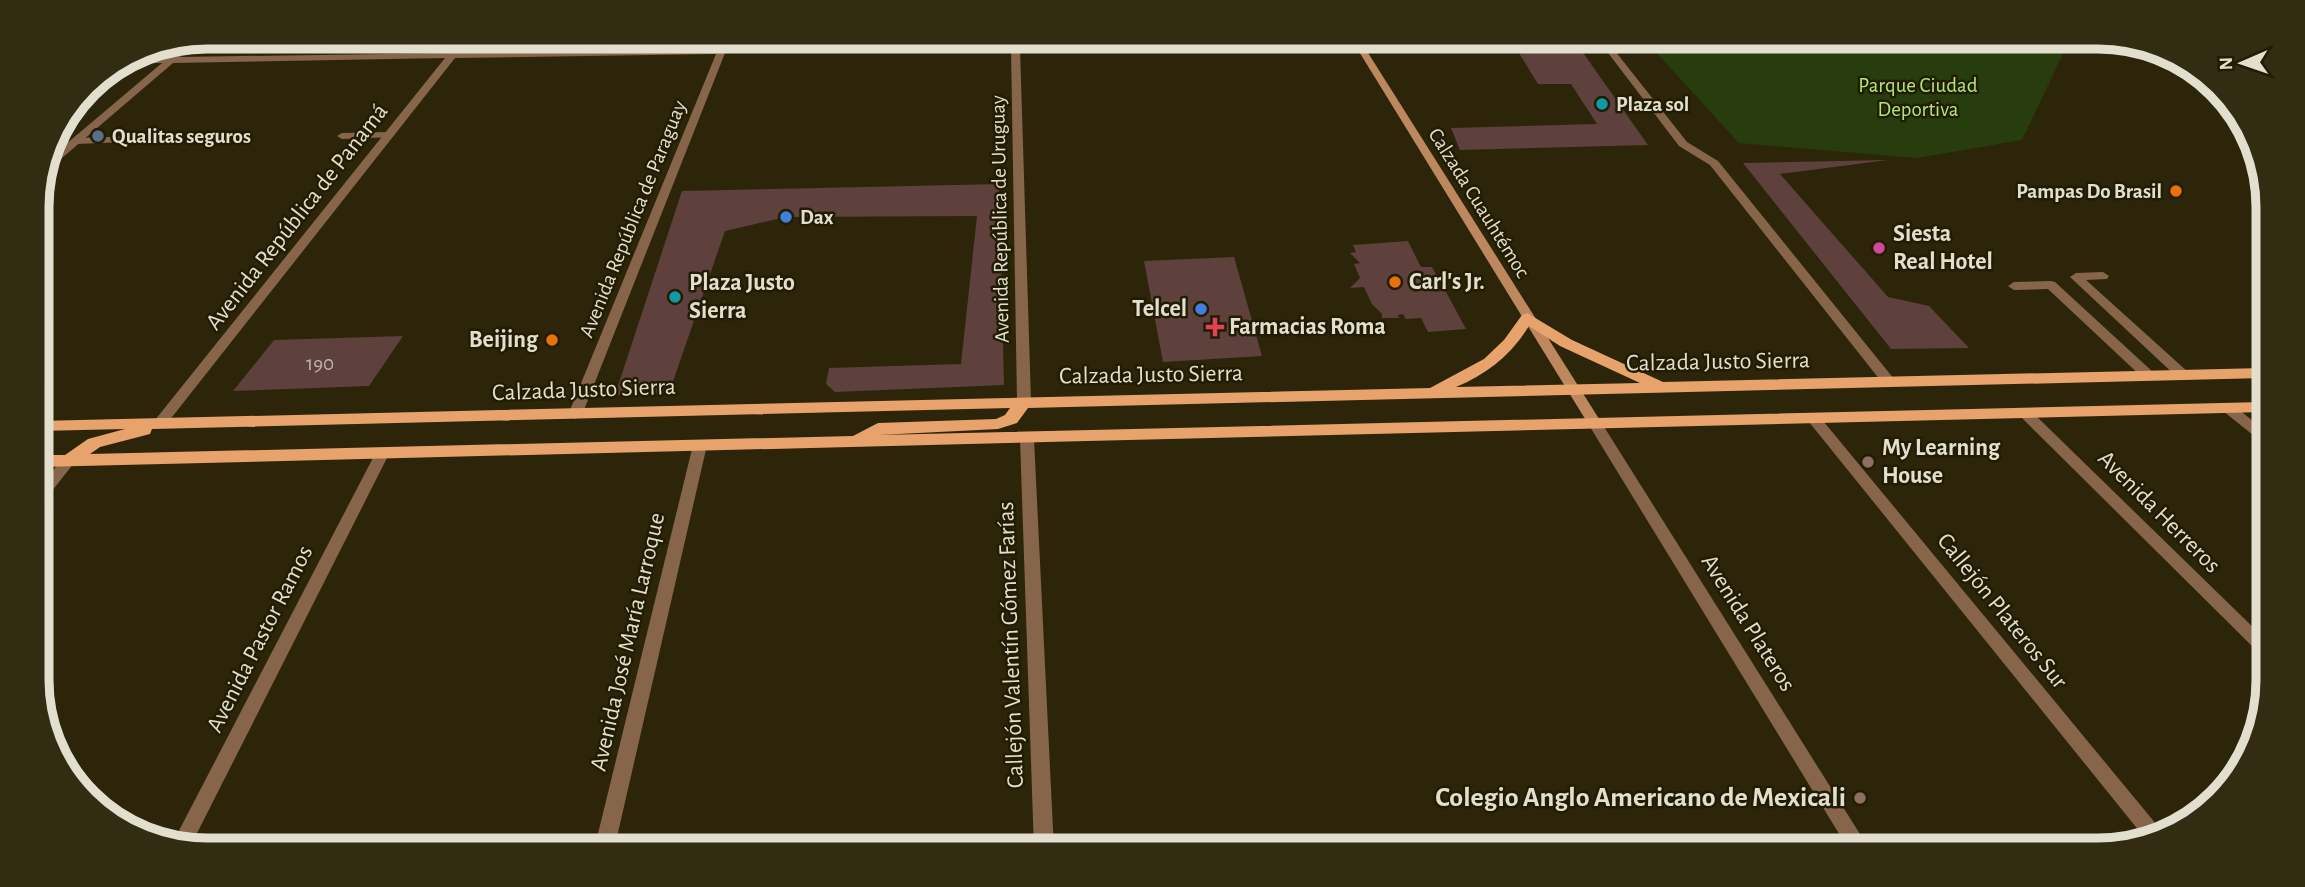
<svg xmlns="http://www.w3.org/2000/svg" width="2305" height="887" viewBox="0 0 2305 887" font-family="'Alegreya Sans',sans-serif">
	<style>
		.green { fill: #283d0e }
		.building { fill: #5e403c }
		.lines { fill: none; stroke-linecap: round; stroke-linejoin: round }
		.service { fill: #86654b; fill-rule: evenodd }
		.minor { fill: #86654b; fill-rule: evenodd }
		.tertiary { fill: #86654b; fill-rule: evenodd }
		.secondary { fill: #bd885e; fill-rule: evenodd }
		.primary { fill: #e8a36c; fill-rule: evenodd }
		.culture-dot { fill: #0f9aa8; stroke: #221c02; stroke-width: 2.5 }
		.service-dot { fill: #5c6f8a; stroke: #221c02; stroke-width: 2.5 }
		.food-dot { fill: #e8710a; stroke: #221c02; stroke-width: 2.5 }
		.shop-dot { fill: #3f7fe0; stroke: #221c02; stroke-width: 2.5 }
		.hotel-dot { fill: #d1479c; stroke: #221c02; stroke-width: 2.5 }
		.health-dot { fill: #e0444e; stroke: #221c02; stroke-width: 2.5 }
		.education-dot { fill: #8d6e63; stroke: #221c02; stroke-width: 2.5 }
		.labels { text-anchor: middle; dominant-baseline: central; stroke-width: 5; stroke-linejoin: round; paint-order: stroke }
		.far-park-label { font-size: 21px; fill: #afe875; stroke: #221c02 }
		.far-poi-label { font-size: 21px; font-weight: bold; fill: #e2dfcf; stroke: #221c02; text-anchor: start }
		.far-street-label { font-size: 21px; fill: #e2dfcf; stroke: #221c02 }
		.number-label { font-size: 21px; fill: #c1b7aa }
		.street-label { font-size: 24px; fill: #e2dfcf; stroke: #221c02 }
		.poi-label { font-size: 24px; font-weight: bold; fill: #e2dfcf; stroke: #221c02; text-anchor: start }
		.near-poi-label { font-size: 28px; font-weight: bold; fill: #e2dfcf; stroke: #221c02; text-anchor: end }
		.rim { fill: none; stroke: #e2dfcf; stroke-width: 9 }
	</style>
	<rect width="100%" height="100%" fill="#2c250a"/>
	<!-- green -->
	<path class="green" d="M1642,37H2071L2022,140L1917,158L1739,143Z"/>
	<!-- building -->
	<g class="building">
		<path d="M1509,37H1572L1648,145L1460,150L1451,128L1597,124L1571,84H1538Z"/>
		<path d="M1888,160L1780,174L1888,297L1929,306L1969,348L1891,349L1743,163Z"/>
		<path d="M999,184L1004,385L835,392L826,384L829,368L961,364L977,216L786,217L725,231L669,393L615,395L682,191Z"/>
		<path d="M1408,241L1421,267H1432L1437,276H1431L1438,290H1445L1466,329L1428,332L1421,318L1406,319L1403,314L1398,315L1399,318H1382V314L1372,304L1364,287L1350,288L1360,278L1354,264L1360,263L1350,253L1356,252L1353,245Z"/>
		<path d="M1234,257L1262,356L1163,362L1144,261Z"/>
		<path d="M403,336L369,386L233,391L274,340Z"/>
	</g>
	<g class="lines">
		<!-- service -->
		<g class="service">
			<path d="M389,132L393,133V137L342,139L337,136L342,133Z"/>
			<path d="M145,136L149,137V141L76,144L71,141L76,138Z"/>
			<path d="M2103,272L2109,276L2107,279L2086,280L2188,372L2190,375L2188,378H2178L2070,277L2076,273Z"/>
			<path d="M2051,281L2055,282L2154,373L2156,376L2154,379H2144L2048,289L2014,290L2008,286L2014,282Z"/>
		</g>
		<!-- minor -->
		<g class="minor">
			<path d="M463,37H471L459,53L718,48L723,37H731L727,48L1011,43V37H1019L1020,43L1182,40L1186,43L1182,46L1020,48L1031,401L1029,404H1019L1017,401L1011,49L725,53L582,415L575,419L568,415L716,54L455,58L165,426H155L153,423L155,420L445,58L173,63L48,170L44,171L46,161L162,63H121C135,54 150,60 166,58C177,55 184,41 200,38L180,57L450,53Z"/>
			<path d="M1596,37H1604L1687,142L1718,161L1894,379L1896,382L1894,385H1884L1710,165L1679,146Z"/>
			<path d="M2228,404L2233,405L2263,429V440L2258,439L2223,411L2221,408L2223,405Z"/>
			<path d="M2026,410L2031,411L2260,634V650L2254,648L2021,417L2019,414L2021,411Z"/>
			<path d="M1814,415L1819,416L2161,830L2144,837L1809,422L1807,419L1809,416Z"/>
			<path d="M1594,418L1601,422L1870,850H1849L1587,422Z"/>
			<path d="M1027,435L1034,439L1054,850H1034L1020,439Z"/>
			<path d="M382,449L389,454L190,847L172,844L375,454Z"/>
			<path d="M69,455L74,457L76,460L74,463L44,501L39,502V487L64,457Z"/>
		</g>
		<!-- tertiary -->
		<path class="tertiary" d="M700,440L707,445L614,850H594L693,445Z"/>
		<!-- secondary -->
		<path class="secondary" d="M1350,37H1358L1601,422L1599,425L1594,426L1587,422Z"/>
		<!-- primary -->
		<path class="primary" d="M1527,313L1572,340L1663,382L2264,368V378L1028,408L1017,423L998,429L879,435L2264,402V412L39,467V455H65L88,439L125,429L38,431V421L1430,388L1484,359L1504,340L1522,315ZM1529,326L1560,346L1640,383L1456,387C1487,374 1511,355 1529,326ZM1010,408L1005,415L996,419L878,423L853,436L90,454L100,447L150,434L152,429Z"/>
	</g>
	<!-- markers -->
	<g class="culture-dot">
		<circle cx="1602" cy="104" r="7"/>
		<circle cx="675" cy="297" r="7"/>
	</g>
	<circle class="service-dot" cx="98" cy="136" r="7"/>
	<g class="food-dot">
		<circle cx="2176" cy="191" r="7"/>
		<circle cx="1395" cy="282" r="7"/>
		<circle cx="552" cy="340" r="7"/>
	</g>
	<g class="shop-dot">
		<circle cx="786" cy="217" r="7"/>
		<circle cx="1201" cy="309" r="7"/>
	</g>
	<circle class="hotel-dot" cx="1879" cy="248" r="7"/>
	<path class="health-dot" d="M1211.5 316.5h7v7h7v7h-7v7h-7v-7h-7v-7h7z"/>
	<g class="education-dot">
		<circle cx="1868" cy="462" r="7"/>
		<circle cx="1860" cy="798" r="7"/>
	</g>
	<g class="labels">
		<!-- far-park labels -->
		<g class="far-park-label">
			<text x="1918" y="85">Parque Ciudad<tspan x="1918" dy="24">Deportiva</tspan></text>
		</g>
		<!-- far-poi labels -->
		<g class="far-poi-label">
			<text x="1616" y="104">Plaza sol</text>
			<text x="112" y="136">Qualitas seguros</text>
			<text x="2162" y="191" text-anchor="end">Pampas Do Brasil</text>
			<text x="800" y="217">Dax</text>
		</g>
		<!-- far-street labels -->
		<g class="far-street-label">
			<text transform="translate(1479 203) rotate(58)">Calzada Cuauhtémoc</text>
			<text transform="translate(633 219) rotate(-68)">Avenida República de Paraguay</text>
			<text transform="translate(1000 219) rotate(-91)">Avenida República de Uruguay</text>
		</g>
		<!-- number labels -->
		<g class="number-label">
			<text x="320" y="363">190</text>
		</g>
		<!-- street labels -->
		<g class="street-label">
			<text transform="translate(297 217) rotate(-52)">Avenida República de Panamá</text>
			<text transform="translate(1718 362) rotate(-1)">Calzada Justo Sierra</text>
			<text transform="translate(1151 375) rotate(-1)">Calzada Justo Sierra</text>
			<text transform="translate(584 390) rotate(-2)">Calzada Justo Sierra</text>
			<text transform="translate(2159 512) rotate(45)">Avenida Herreros</text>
			<text transform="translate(2002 611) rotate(51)">Callejón Plateros Sur</text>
			<text transform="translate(1748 623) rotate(58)">Avenida Plateros</text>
			<text transform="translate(260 639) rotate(-63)">Avenida Pastor Ramos</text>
			<text transform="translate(628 642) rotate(-77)">Avenida José María Larroque</text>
			<text transform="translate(1011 645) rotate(-92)">Callejón Valentín Gómez Farías</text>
		</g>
		<!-- poi labels -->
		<g class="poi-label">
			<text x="1893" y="234">Siesta<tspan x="1893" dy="28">Real Hotel</tspan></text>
			<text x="1409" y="282">Carl's Jr.</text>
			<text x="689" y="283">Plaza Justo<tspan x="689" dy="28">Sierra</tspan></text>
			<text x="1187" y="309" text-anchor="end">Telcel</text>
			<text x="1229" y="327">Farmacias Roma</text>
			<text x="538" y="340" text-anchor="end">Beijing</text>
			<text x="1882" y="448">My Learning<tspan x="1882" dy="28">House</tspan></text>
		</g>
		<!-- near-poi labels -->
		<g class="near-poi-label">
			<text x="1846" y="798">Colegio Anglo Americano de Mexicali</text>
		</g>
	</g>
	<!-- crop -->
	<path d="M0 0H2305V887H0ZM207 49H2098A158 158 0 0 1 2256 207V680A158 158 0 0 1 2098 838H207A158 158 0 0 1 49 680V207A158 158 0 0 1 207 49Z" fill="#312c12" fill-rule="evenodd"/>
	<path class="rim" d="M207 49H2098A158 158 0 0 1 2256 207V680A158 158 0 0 1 2098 838H207A158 158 0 0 1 49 680V207A158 158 0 0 1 207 49Z"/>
	<!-- north arrow -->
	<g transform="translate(2242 63) rotate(268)" stroke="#221c02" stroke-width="5" paint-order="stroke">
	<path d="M0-5L12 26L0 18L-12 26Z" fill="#e2dfcf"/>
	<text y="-10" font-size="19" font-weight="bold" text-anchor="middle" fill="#e2dfcf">N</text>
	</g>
</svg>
